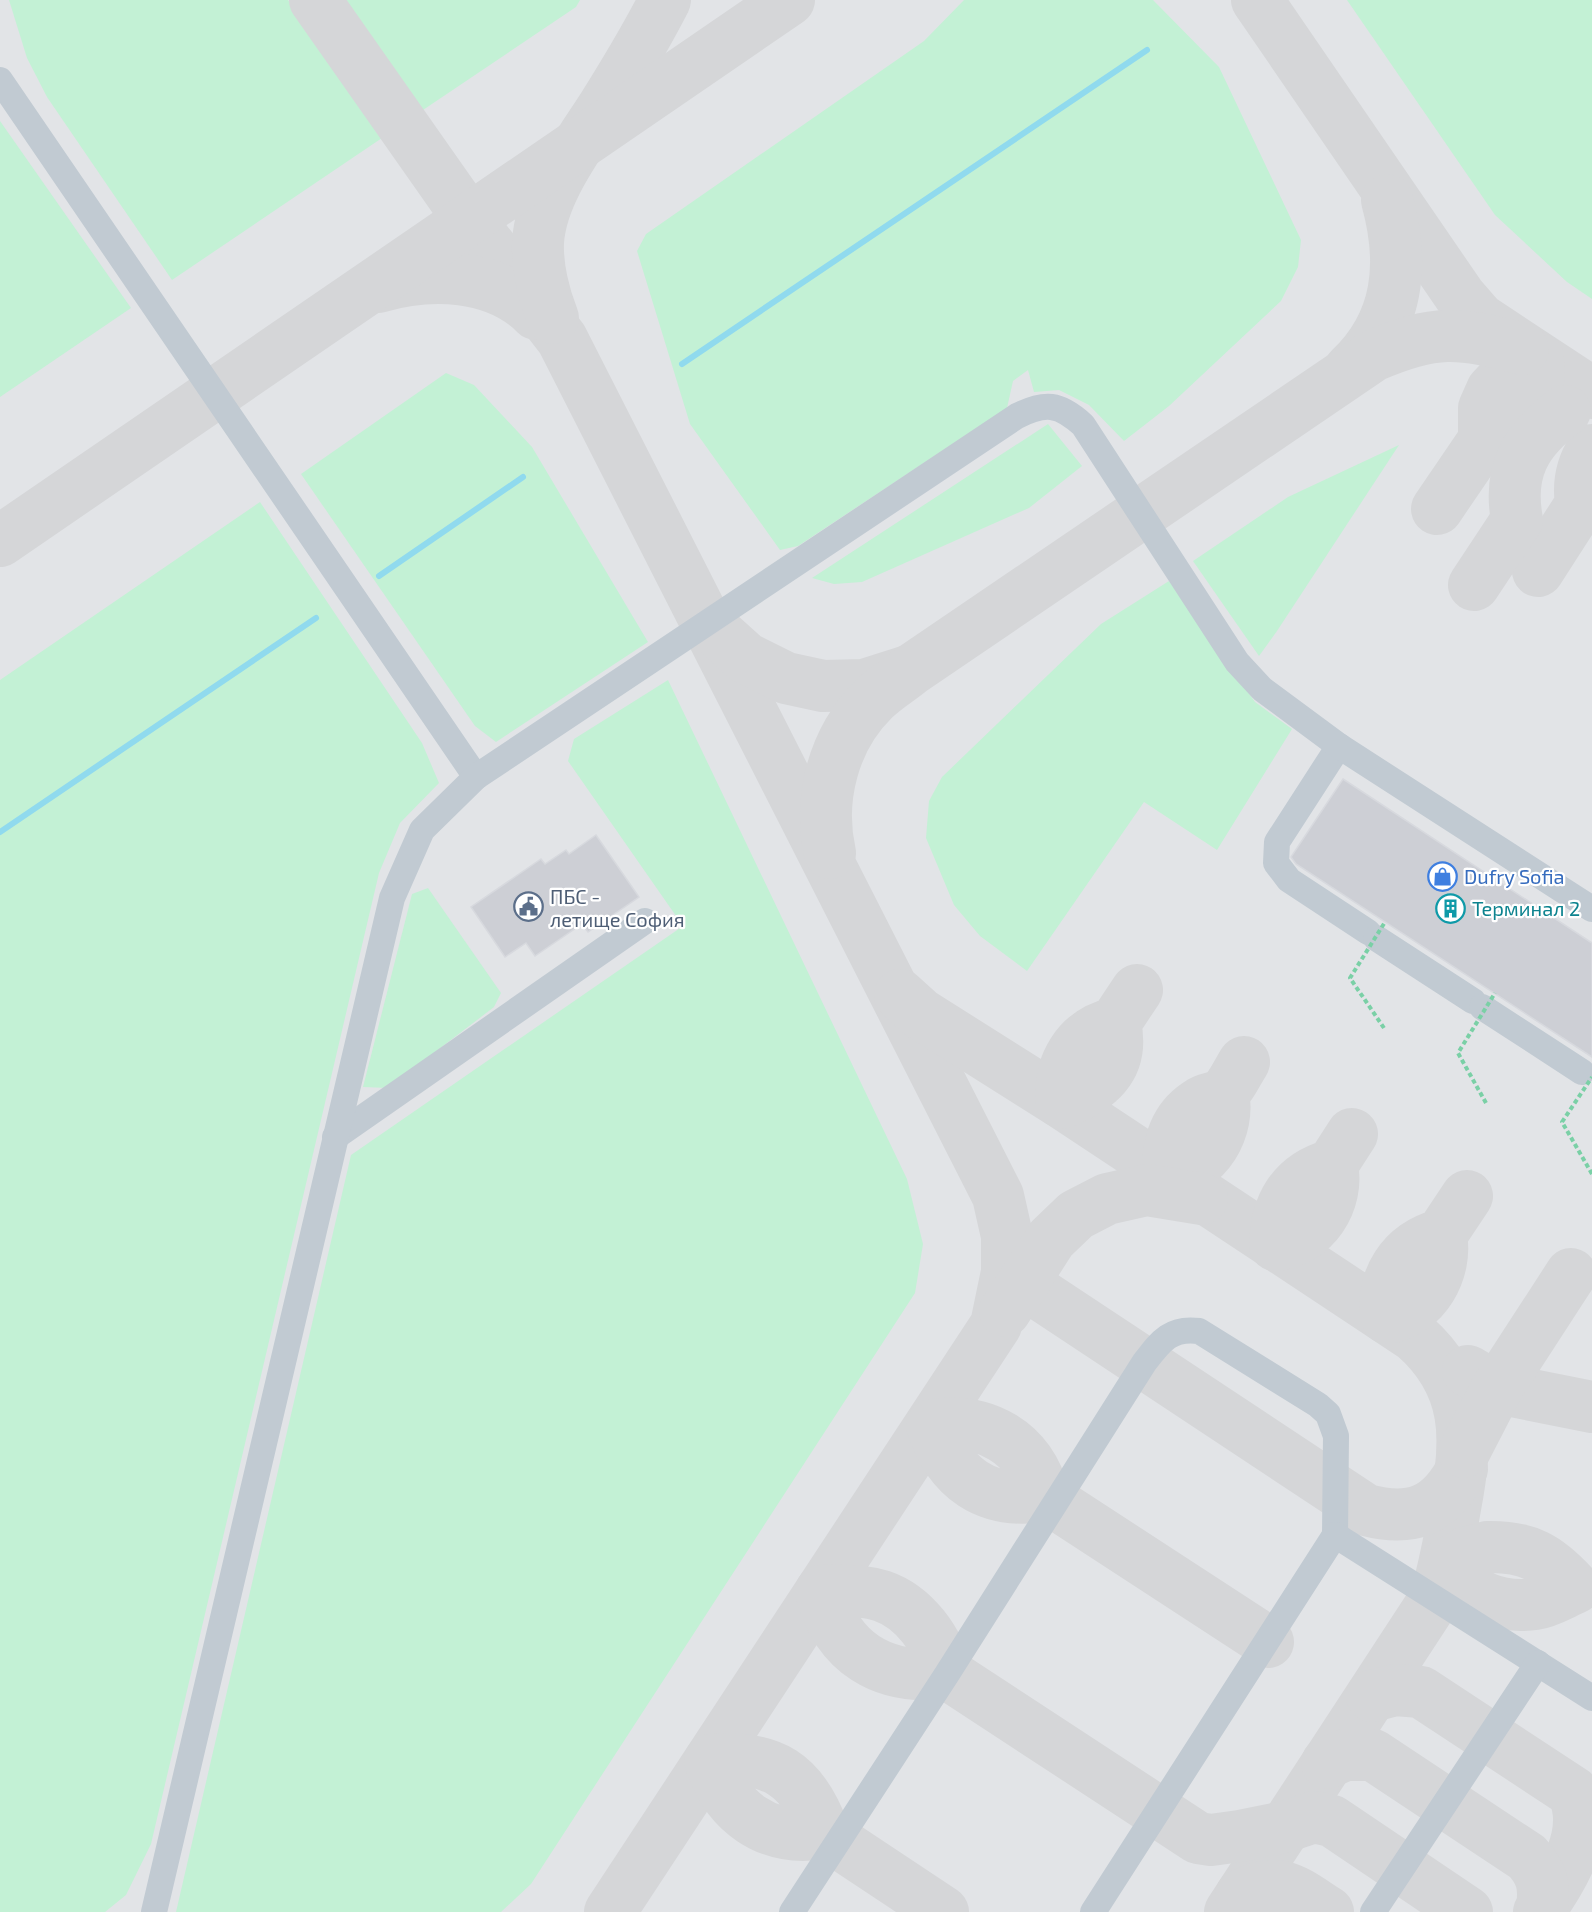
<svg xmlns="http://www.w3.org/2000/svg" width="1592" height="1912" viewBox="0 0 1592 1912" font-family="'Exo 2',sans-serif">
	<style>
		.airport { fill: #e2e4e7 }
		.green { fill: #c3f1d5 }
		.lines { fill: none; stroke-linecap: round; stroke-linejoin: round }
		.stream { stroke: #90daee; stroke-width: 6 }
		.taxiway { stroke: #d5d6d8; stroke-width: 52 }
		.building { fill: #cdcfd5; stroke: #d7d9de; stroke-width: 1.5 }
		.minor { stroke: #c1cad2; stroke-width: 26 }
		.path-bridge { stroke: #7ad0a6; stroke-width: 4; stroke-dasharray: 4.5 3; stroke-linecap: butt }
		.labels { text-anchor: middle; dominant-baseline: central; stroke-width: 4.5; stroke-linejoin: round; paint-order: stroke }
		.shop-label { font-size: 20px; fill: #366cbe; stroke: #fff; text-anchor: start }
		.service-label { font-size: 20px; fill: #4e5e75; stroke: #fff; text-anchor: start }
		.culture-label { font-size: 20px; fill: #0d838f; stroke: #fff; text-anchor: start }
	</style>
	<rect width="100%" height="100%" fill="#f5f3f3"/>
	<!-- airport -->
	<rect class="airport" x="0" y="0" width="1592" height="1912"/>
	<!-- green -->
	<g class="green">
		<path d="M9,0H288L382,138L172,280L47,97L27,58Z"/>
		<path d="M343,0H580L576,7L420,112Z"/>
		<path d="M964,0H1153L1219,67L1301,240L1298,267L1281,301L1169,406L1124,441L1089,405L1059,390L1034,392L1028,370L1013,381L1007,408L798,546L780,550L690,424L637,251L646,234L924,41Z"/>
		<path d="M1347,0H1592V299L1567,282L1495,215Z"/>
		<path d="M0,121L131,308L0,397Z"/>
		<path d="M446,373L474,385L532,447L648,642L496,742L475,726L301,474Z"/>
		<path d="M1048,424L1082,466L1029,508L862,582L834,584L812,578Z"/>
		<path d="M1399,445L1277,631L1259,656L1193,561L1288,497Z"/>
		<path d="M260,502L422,743L439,783L400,823L379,873L151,1844L126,1895L105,1912H0V680Z"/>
		<path d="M1169,581L1255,702L1292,729L1217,850L1144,802L1027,971L980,936L954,905L926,838L929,801L942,777L1101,624Z"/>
		<path d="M668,680L907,1179L923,1244L915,1293L531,1884L501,1912H176L351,1155L683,926L568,761L574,739Z"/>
		<path d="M428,888L501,993L494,1007L388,1088L363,1087L412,894Z"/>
	</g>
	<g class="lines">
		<!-- stream -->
		<g class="stream">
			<path d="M682,364L1147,50"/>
			<path d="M379,576L523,477"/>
			<path d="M0,832L316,618"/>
		</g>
		<!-- taxiway -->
		<g class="taxiway">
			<path d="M315,0L468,218L562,339L998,1196L1007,1236V1272L996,1325L610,1912"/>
			<path d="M1257,0L1460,296L1480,319L1592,393"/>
			<path d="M378,287C430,272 495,273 536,314"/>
			<path d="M553,318C544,296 537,267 538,242C541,194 578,146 603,107C625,72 646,37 665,0"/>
			<path d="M1350,369C1400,322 1404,262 1387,200"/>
			<path d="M1437,509L1484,440V408L1492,390L1507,374L1538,358C1543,399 1523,429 1484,440"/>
			<path d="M0,541L789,0"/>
			<path d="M1538,571L1581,504C1578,484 1581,467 1592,450"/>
			<path d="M1474,585L1517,520C1508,471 1525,440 1565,411"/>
			<path d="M716,631L746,658L786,678L823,686L864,685L908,671"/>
			<path d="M830,853C818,799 833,739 874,699C885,688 899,680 911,670L1373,356C1435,329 1459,332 1523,349"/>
			<path d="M900,995L921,1014L1062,1103L1414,1336C1470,1385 1468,1440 1455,1508C1450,1538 1444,1568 1436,1597L1230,1912"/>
			<path d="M1115,1023C1125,1067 1100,1088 1062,1103C1058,1065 1077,1032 1115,1023L1137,990"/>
			<path d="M1223,1093C1231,1129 1207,1170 1168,1175C1167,1145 1174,1118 1201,1102C1207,1098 1217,1098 1223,1093C1231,1087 1238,1071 1244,1062"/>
			<path d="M1332,1165C1340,1202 1314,1242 1275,1245C1276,1206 1292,1176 1332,1165L1352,1134"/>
			<path d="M1441,1235C1448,1271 1425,1312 1387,1318C1380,1279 1403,1245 1441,1235L1467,1196"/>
			<path d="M1023,1283L1366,1510C1412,1522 1440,1511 1462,1469"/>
			<path d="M1005,1311L1051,1239L1076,1215L1107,1199L1147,1190L1202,1199"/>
			<path d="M1468,1371L1497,1388L1592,1407"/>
			<path d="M1464,1452L1497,1388L1571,1274"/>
			<path d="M1044,1496C1030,1442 985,1417 932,1425C949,1478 986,1505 1044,1496L1268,1642"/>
			<path d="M1487,1547C1528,1546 1548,1558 1575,1588C1563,1593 1549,1602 1535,1604C1501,1609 1464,1595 1445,1565L1465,1553Z"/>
			<path d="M946,1673C939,1641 914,1607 882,1596C863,1590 842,1590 821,1591C837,1653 883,1681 946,1673L1198,1838L1211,1840L1240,1836L1284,1827L1314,1817L1332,1821L1467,1912"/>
			<path d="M1372,1696L1395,1690L1421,1692L1573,1792C1592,1833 1563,1876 1539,1912"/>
			<path d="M1327,1763L1345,1755H1373L1527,1857C1542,1873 1545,1886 1542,1908"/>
			<path d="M824,1833C803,1774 772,1755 710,1760C726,1812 768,1843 824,1833L943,1912"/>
			<path d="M1241,1895C1280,1875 1295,1891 1328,1912"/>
		</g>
	</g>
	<!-- building -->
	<g class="building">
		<path d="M1343,779L1592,943V1057L1296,864L1291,857Z"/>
		<path d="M596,835L639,897L588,932L582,924L535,956L526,943L505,957L471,907L541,859L545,864L566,850L569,854Z"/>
	</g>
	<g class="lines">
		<!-- minor -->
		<g class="minor">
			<path d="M0,80L476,777"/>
			<path d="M1339,746L1277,842L1276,863L1289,880L1368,932"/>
			<path d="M1376,938L1473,1001"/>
			<path d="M1482,1007L1582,1072"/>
			<path d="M335,1137L645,921"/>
			<path d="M154,1912L392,898L422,830L476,777L1017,416C1045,402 1059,403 1083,425L1237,662L1262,689L1339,746L1592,909"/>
			<path d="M792,1912L947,1674L1144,1363C1160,1342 1170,1327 1199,1331L1318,1405L1328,1414L1336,1436L1335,1535"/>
			<path d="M1093,1912L1335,1535L1592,1698"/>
			<path d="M1373,1912L1538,1663"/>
		</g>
		<!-- path-bridge -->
		<g class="path-bridge">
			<path d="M1384,1028L1350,978L1385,922"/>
			<path d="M1486,1103L1458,1053L1495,993"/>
			<path d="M1592,1174L1562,1122L1592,1077"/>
		</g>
	</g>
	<!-- icons -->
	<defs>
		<symbol id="shop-ring" viewBox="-11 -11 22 22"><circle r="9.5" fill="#fff" stroke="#3f7fe0" stroke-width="1.5"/><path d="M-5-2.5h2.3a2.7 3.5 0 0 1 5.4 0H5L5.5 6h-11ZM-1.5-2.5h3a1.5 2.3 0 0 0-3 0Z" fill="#3f7fe0"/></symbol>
		<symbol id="civic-ring" viewBox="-11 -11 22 22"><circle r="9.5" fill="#fff" stroke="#5c6f8a" stroke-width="1.5"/><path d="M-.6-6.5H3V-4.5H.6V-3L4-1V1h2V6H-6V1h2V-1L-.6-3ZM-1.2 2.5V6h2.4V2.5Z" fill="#5c6f8a"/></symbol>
		<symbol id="building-ring" viewBox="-11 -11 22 22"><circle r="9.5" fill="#fff" stroke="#0f9aa8" stroke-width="1.5"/><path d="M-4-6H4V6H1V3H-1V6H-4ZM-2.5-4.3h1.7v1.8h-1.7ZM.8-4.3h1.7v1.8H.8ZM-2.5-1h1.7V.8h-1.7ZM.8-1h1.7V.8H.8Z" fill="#0f9aa8"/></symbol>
	</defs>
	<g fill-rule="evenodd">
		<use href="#shop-ring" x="1426" y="860" width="33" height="33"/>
		<use href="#civic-ring" x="512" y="890" width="33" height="33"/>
		<use href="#building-ring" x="1434" y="892" width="33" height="33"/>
	</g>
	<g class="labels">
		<!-- shop labels -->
		<g class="shop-label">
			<text x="1464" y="876">Dufry Sofia</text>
		</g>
		<!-- service labels -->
		<g class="service-label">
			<text x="550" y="896">ПБС -<tspan x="550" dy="23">летище София</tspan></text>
		</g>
		<!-- culture labels -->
		<g class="culture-label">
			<text x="1472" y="908">Терминал 2</text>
		</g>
	</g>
</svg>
